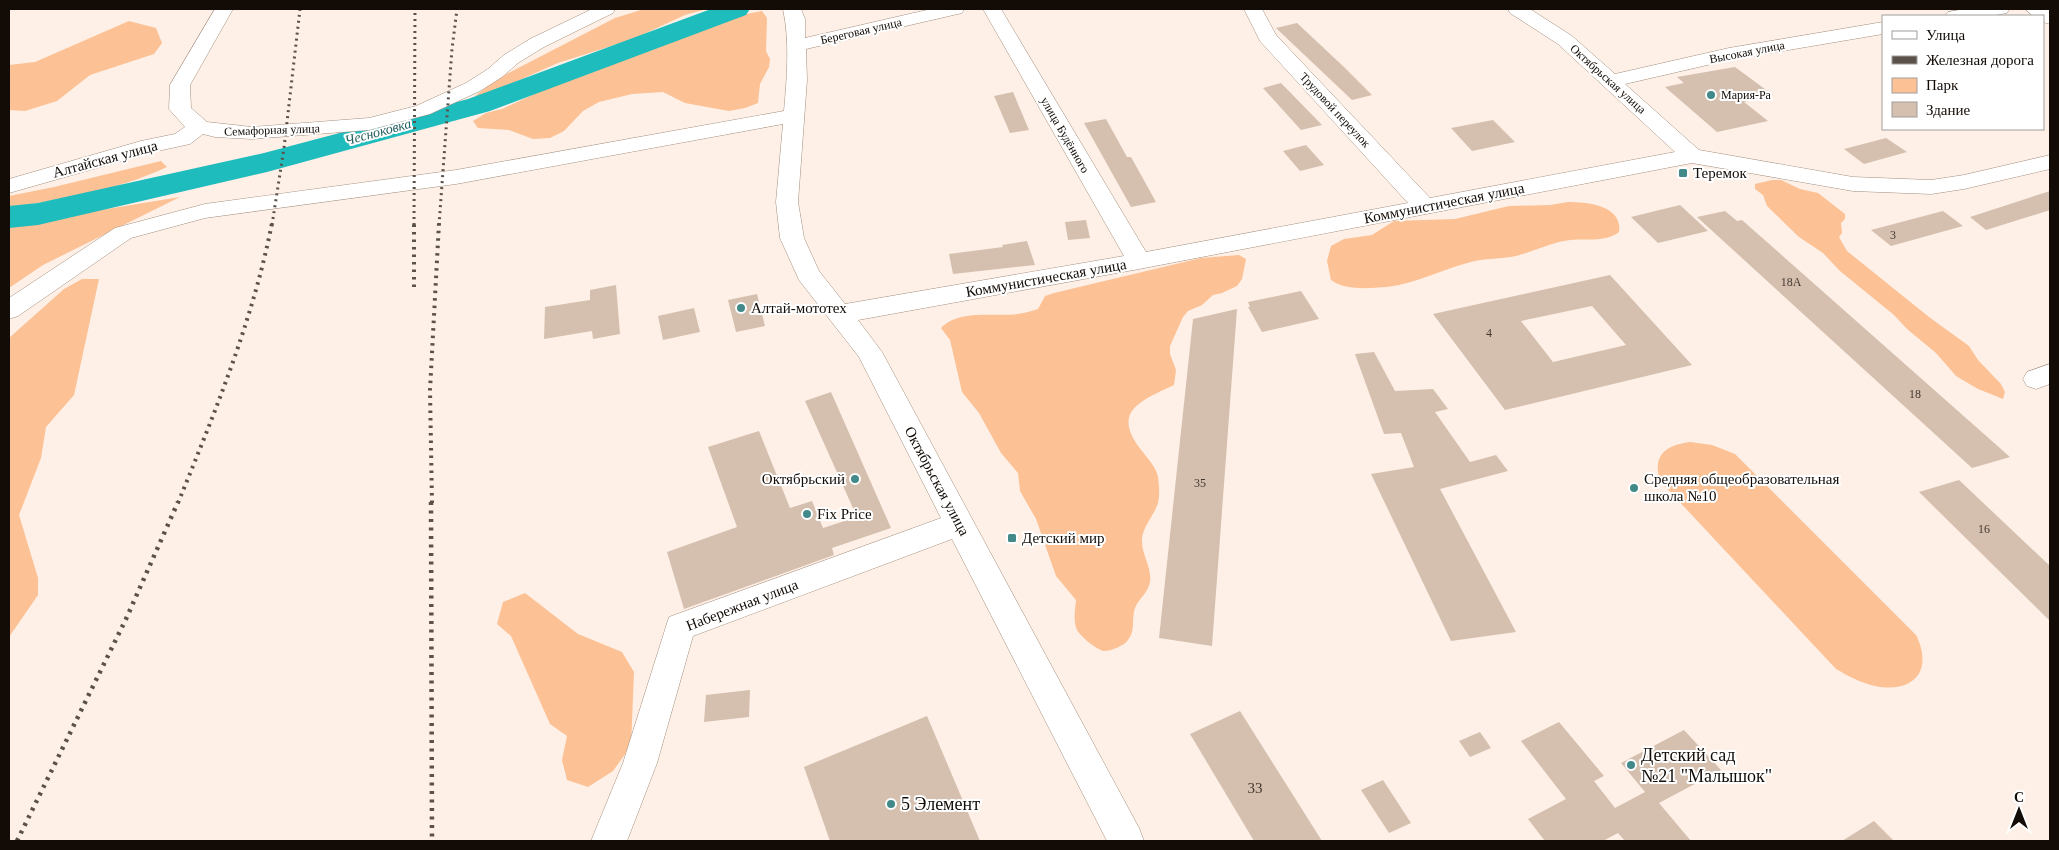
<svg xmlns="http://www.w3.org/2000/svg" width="2059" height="850" viewBox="0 0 2059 850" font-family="'Times New Roman',serif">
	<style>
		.green { fill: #fcc195 }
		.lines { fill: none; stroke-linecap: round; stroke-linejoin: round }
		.river { fill: #1ebcbd; fill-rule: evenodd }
		.building { fill: #d5bfaf; fill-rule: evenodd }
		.minor-casing { stroke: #a38e7e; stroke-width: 1 }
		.minor { fill: #fff; fill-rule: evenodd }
		.rail-far2 { stroke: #5a514a; stroke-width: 3; stroke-dasharray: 2 4; stroke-linecap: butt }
		.rail-far1 { stroke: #5a514a; stroke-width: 4; stroke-dasharray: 2.5 5; stroke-linecap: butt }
		.rail { stroke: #5a514a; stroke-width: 4.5; stroke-dasharray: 3 5.5; stroke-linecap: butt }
		.poi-dot { fill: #428a8a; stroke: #fff; stroke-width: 2 }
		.labels { text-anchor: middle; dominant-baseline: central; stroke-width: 4; stroke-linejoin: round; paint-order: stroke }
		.far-street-label { font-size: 12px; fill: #120b06; stroke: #fff }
		.far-poi-label { font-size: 12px; fill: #120b06; stroke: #fff; text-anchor: start }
		.number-label { font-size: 12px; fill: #433830 }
		.far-water-label { font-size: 14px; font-style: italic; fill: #255f5f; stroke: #fff }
		.street-label { font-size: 15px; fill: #120b06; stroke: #fff }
		.poi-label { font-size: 15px; fill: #120b06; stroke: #fff; text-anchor: start }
		.near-number-label { font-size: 15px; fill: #433830 }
		.near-poi-label { font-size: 18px; fill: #120b06; stroke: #fff; text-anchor: start }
	</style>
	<rect width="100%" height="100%" fill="#fef0e6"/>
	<!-- green -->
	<g class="green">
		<path d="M644,9H707L685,15L633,39L558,63L515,82L491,97L475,96L495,80L615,18Z"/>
		<path d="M762,11L767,18L766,51L770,59L769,67L760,84L758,103L745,108L729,111L685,103L663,92L632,94L599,102L583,111L564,131L550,138L533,139L509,130L478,128L473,121L486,113L502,109L602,63L746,14Z"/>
		<path d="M129,21L156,28L162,43L154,54L90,75L57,101L25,111L9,110V65L35,62Z"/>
		<path d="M161,161L167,167C117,190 63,200 9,207V196L54,187Z"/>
		<path d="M1772,180H1781L1800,189L1818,193L1845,214V219L1841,223L1842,233L1839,237L1847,251L1929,317L1969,346L1978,360L2001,384L2005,392L2003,399L1978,389L1956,376L1936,353L1907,329L1894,315L1840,271L1823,253L1799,237L1767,206L1763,195L1755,189V184Z"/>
		<path d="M180,197L43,265L9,288V225Z"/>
		<path d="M1568,202C1586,202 1623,205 1619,232C1603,244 1582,237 1564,241C1548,244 1532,252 1516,256C1501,259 1485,258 1471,262C1442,269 1416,284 1387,287C1369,288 1346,291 1331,280L1327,261L1331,246L1344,239L1372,235L1394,221L1455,219L1509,206L1550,205Z"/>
		<path d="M1239,255L1246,259L1242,279L1237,286L1222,293L1213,295L1202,305L1188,311L1183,317L1170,346V354L1176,370L1174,385C1141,401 1110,411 1142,451C1148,459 1156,467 1158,477C1159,485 1160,495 1158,503C1154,516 1141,528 1142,542C1142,555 1152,568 1150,582C1148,593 1139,598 1135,608C1131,619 1136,630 1128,640C1124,646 1111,651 1104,651C1097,650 1081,637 1077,630C1073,621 1075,610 1076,600L1056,576L1036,519L1020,491L1018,473L1001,453L979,413L962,392L950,340L941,328C959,309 994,317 1018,314C1025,313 1031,311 1038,309L1045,296L1054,293L1201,258Z"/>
		<path d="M82,279H99L74,395L46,427L41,458L19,515L38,578V595L9,637V338L64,289Z"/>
		<path d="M1690,442L1712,445L1735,454L1916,635C1934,671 1913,694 1875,686C1861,683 1848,676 1836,669L1660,481C1652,455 1666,445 1690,442Z"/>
		<path d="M525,593L578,634L622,652L634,672L631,746L613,771L588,787L567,780L562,760L567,736L550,724L511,636L497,624L503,602Z"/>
	</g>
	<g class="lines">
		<!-- river -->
		<path class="river" d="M711,9H750L746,15L490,111L267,172L38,225L9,228V206L38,203L264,153L468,99Z"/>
	</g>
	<!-- building -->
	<g class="building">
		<path d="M1297,23L1345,68L1372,95L1352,100L1276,28Z"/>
		<path d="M1735,67L1773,95L1744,102L1768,121L1717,132L1665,87L1684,83L1677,77Z"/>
		<path d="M1281,83L1322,125L1301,130L1263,88Z"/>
		<path d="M1013,92L1029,130L1010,133L994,96Z"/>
		<path d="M1106,119L1127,157H1131L1156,202L1131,207L1084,123Z"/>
		<path d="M1493,120L1515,142L1472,151L1451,128Z"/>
		<path d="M1886,138L1907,152L1864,164L1844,149Z"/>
		<path d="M1306,145L1324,165L1300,171L1283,151Z"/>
		<path d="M2050,191V210L1986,230L1970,217Z"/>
		<path d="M1680,205L1708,231L1658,243L1631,217Z"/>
		<path d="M1725,211L1737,221L1742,220L2010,457L1972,468L1697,217Z"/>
		<path d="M1943,211L1963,226L1891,246L1871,230Z"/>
		<path d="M1086,220L1090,238L1068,240L1065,222Z"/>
		<path d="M1027,241L1035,265L953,274L949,254L1003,247L1002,245Z"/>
		<path d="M1610,275L1692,365L1505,410L1433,314ZM1592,306L1626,345L1553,362L1521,321Z"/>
		<path d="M616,285L620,334L593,339L592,331L544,339L545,307L590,300V290Z"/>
		<path d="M1301,291L1319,319L1262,332L1248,307H1250L1248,302Z"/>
		<path d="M757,294L765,326L736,332L728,300Z"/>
		<path d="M694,308L700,332L663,340L658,316Z"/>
		<path d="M1237,309L1212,646L1159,638L1193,319Z"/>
		<path d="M1374,352L1395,391L1433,389L1448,409L1435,412L1470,462L1496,455L1508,471L1440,489L1516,632L1451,641L1371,474L1414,467L1401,433L1384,434L1355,354Z"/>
		<path d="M831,392L891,528L832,548L834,555L684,609L667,552L737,527L708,447L759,431L790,508L812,501L823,528L857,517L805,401Z"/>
		<path d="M1959,480L2050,566V621L1919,492Z"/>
		<path d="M750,690L749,717L704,722L706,695Z"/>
		<path d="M1240,711L1322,841H1254L1190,734Z"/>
		<path d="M927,716L980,841H830L804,767Z"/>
		<path d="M1559,722L1604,776L1594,781L1615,808L1645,792L1621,763L1684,730L1721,770L1659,803L1691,841H1625L1618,833L1603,841H1545L1528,819L1566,799L1521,741Z"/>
		<path d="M1480,732L1491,748L1470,757L1459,741Z"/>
		<path d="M1383,780L1411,823L1389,833L1361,790Z"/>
		<path d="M1874,821L1894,841H1842Z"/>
	</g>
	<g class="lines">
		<defs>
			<g id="minor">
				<path d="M215,9H233L190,85L191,108L207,122L252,127L369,118L416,106L466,83L488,69L504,55L530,39L592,9H615L613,13L544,47L518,63L502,77L480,91L430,114L369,130L252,139L215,137L203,134L190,144L153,152L9,193V179L141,141L175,134L185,127L169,109L170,85Z"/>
				<path d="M783,9H801L805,19V38L931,9H964L962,13L806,49L807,80L798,202L804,238L819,271L845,304L1124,256L983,9H1001L1146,252L1408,203L1260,41L1244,9H1262L1276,35L1430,198L1675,152L1558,44L1510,13L1508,9H1530L1572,36L1615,74L1729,48L1883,22V34L1729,60L1625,84L1699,150L1853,177L1931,180L1964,175L2050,155V169L1964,189L1931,194L1853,191L1692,163L1139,269L858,320L882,352L1139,828L1144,841H1107L952,539L693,636L657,763L627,841H591L623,763L669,617L941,518L859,357L799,280L780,238L776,202L783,124L456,184L205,218L131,238L18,316L9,319V298L115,228L205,204L456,170L784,111C787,78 790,41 783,9Z"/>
				<path d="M1965,9H2009L2007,13L1990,16H1945L1948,12Z"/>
				<path d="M2025,9L2050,10V24L2043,22V16H2033Z"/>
				<path d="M2050,364V384L2036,389L2027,386L2023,379L2027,372Z"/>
			</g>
		</defs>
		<!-- minor casing -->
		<use href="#minor" class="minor-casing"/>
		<!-- minor -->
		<use href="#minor" class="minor"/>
		<!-- rail-far2 -->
		<g class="rail-far2">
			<path d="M272,225L284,148L300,9"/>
			<path d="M414,225L415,9"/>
			<path d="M439,225L452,49L457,9"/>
		</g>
		<!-- rail-far1 -->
		<g class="rail-far1">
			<path d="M414,287V223"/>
			<path d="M178,503C215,412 253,320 272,223"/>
			<path d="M432,503L430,390L439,223"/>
		</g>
		<!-- rail -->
		<g class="rail">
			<path d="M431,502L432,841"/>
			<path d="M17,841L126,619L178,502"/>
		</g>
	</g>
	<!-- markers -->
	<g class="poi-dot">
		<circle cx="1711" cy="95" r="5"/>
		<rect x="1678" y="168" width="10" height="10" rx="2.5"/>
		<circle cx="741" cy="308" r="5"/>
		<circle cx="855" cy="479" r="5"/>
		<circle cx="1634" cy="488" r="5"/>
		<circle cx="807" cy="514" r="5"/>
		<rect x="1007" y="533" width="10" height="10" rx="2.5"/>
		<circle cx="1631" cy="765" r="5"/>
		<circle cx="891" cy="804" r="5"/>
	</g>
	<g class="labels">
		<!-- far-street labels -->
		<g class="far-street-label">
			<text transform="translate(861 31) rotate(-13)">Береговая улица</text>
			<text transform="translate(1747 52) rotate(-11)">Высокая улица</text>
			<text transform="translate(1608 79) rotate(42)">Октябрьская улица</text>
			<text transform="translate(1335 110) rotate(47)">Трудовой переулок</text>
			<text transform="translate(272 130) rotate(-2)">Семафорная улица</text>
			<text transform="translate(1065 135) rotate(60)">улица Будённого</text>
		</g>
		<!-- far-poi labels -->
		<g class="far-poi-label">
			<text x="1721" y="95">Мария-Ра</text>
		</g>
		<!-- number labels -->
		<g class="number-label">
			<text x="1893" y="235">3</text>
			<text x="1791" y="282">18А</text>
			<text x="1489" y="333">4</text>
			<text x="1915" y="394">18</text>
			<text x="1200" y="483">35</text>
			<text x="1984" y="529">16</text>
		</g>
		<!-- far-water labels -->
		<g class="far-water-label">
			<text transform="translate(378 132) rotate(-15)">Чесноковка</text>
		</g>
		<!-- street labels -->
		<g class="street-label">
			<text transform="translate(105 159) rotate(-15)">Алтайская улица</text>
			<text transform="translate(1444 203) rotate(-11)">Коммунистическая улица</text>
			<text transform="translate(1046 278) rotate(-10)">Коммунистическая улица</text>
			<text transform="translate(937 481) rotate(62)">Октябрьская улица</text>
			<text transform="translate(742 605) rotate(-21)">Набережная улица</text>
		</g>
		<!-- poi labels -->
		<g class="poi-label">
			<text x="1693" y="173">Теремок</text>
			<text x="751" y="308">Алтай-мототех</text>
			<text x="845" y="479" text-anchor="end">Октябрьский</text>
			<text x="1644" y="479">Средняя общеобразовательная<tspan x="1644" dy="17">школа №10</tspan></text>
			<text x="817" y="514">Fix Price</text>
			<text x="1022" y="538">Детский мир</text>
		</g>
		<!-- near-number labels -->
		<g class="near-number-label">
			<text x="1255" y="788">33</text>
		</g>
		<!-- near-poi labels -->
		<g class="near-poi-label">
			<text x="1641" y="755">Детский сад<tspan x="1641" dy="21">№21 "Малышок"</tspan></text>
			<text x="901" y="804">5 Элемент</text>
		</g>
	</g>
	<!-- border -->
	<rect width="2059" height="850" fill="none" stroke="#120b06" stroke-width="20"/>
	<!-- legend -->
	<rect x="1882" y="15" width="162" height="115" fill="#ffffff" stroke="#a09d9b"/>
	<rect x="1892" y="31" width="25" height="8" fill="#ffffff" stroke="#a09d9b"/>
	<text x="1926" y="40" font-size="15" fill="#120b06">Улица</text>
	<rect x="1892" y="56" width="25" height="8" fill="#5a514a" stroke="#a09d9b"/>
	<text x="1926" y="65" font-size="15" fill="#120b06">Железная дорога</text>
	<rect x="1892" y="78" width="25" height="15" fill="#fcc195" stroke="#a09d9b"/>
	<text x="1926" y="90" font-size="15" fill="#120b06">Парк</text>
	<rect x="1892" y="102" width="25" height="15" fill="#d5bfaf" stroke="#a09d9b"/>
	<text x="1926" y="115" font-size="15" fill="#120b06">Здание</text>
	<!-- north arrow -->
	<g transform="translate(2019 810)" stroke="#ffffff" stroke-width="4" paint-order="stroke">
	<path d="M0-4L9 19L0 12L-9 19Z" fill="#120b06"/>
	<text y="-8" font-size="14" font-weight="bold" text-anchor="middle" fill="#120b06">С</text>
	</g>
</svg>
